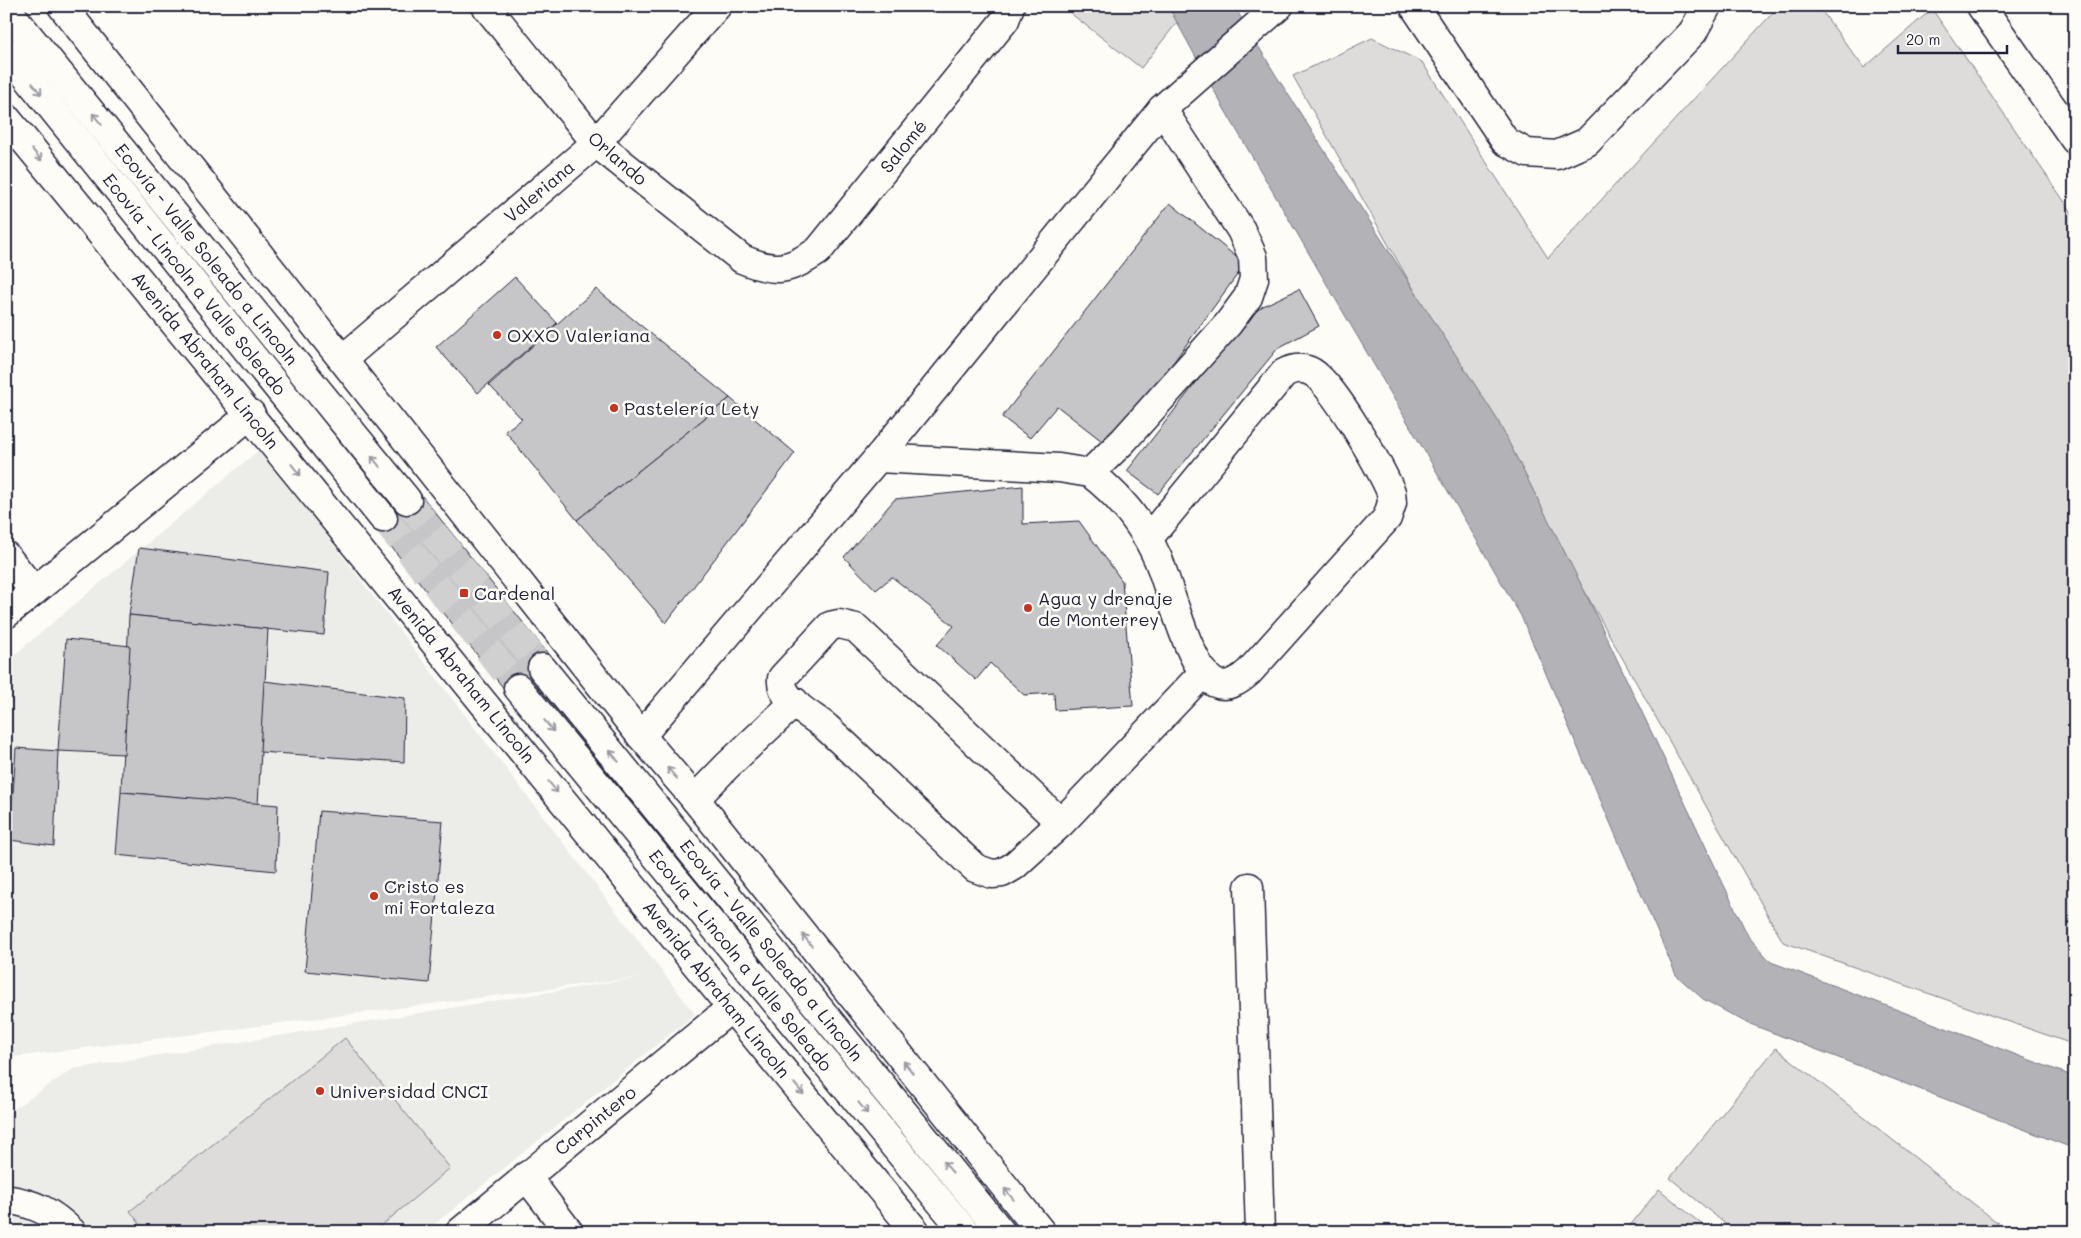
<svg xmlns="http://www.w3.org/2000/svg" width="2081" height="1238" viewBox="0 0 2081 1238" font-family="Mali,sans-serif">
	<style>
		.built { fill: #ecece9 }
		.green { fill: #dddcdb; stroke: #807f8b }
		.water { fill: #b2b2b7; stroke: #787885 }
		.building { fill: #c6c6c8; stroke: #22223b }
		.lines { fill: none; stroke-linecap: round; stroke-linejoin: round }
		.minor-tunnel { stroke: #d1d0d1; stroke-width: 28; stroke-dasharray: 28 14; stroke-linecap: butt }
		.minor-casing { stroke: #22223b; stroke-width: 31 }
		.major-casing { stroke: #22223b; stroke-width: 31 }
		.minor { stroke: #fdfcf7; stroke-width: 28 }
		.major { stroke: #fdfcf7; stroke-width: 28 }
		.oneway { stroke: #9a9aa2 }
		.poi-dot { fill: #c8321e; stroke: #fdfcf7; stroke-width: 2 }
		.labels { text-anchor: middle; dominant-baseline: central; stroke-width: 5; stroke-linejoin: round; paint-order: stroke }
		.street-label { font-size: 18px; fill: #22223b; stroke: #fdfcf7 }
		.poi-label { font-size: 18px; fill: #22223b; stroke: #fdfcf7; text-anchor: start }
	</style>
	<rect width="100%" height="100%" fill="#fdfcf7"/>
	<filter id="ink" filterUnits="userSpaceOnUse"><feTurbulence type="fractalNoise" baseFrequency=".02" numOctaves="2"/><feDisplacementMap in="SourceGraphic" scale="10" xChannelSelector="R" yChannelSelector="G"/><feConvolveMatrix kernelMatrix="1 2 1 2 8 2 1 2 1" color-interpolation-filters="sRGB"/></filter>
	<g filter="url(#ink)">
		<!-- built -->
		<path class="built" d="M260,449L695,1014L425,1232H6V1114L73,1069L642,977L6,1058V662Z"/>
		<!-- green -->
		<g class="green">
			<path d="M1061,6H1190L1141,68Z"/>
			<path d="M1779,6H1818L1864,68L1932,9L2075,217V1045L1783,942L1293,76L1372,38L1422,62L1548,258Z"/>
			<path d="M345,1038L450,1168L374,1232H146L130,1211Z"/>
			<path d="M1776,1048L1998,1223L1991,1232H1735L1670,1178Z"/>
			<path d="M1659,1189L1711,1232H1625Z"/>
		</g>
		<!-- water -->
		<path class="water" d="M1168,6H1234L1277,77L1497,419L1586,594L1748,936L1771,962L2075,1077V1149L1745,1022L1703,999L1676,975L1521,616L1222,105Z"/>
		<!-- building -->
		<g class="building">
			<path d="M1170,203L1245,264L1111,448L1057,406L1030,438L1002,417Z"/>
			<path d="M515,277L557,323L478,393L436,347Z"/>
			<path d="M596,289L730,398L577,520L505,431L522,419L489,385Z"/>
			<path d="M1299,289L1319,326L1278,348L1158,494L1127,471L1245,320L1263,306Z"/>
			<path d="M730,398L795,453L666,623L577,520Z"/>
			<path d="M1023,486V524L1079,521L1122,581L1133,706L1055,710L1054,693L1024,695L990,663L976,680L937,645L954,626L892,577L876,590L844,557L895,499Z"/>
			<path d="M418,491L553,660L509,695L374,525Z"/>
			<path d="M139,548L329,572L324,635L129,615Z"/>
			<path d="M129,615L268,629L258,804L121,792Z"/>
			<path d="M66,639L130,646L124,754L58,751Z"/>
			<path d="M264,681L405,698L404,762L260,752Z"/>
			<path d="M16,748L58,751L54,846L10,840Z"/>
			<path d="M121,792L278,805L276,871L116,855Z"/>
			<path d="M319,811L443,821L429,983L305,971Z"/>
		</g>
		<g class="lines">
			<!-- minor-tunnel -->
			<g class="minor-tunnel">
				<path d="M407,500L542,668"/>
				<path d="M383,518L518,688"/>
			</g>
			<defs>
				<g id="minor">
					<path d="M486,6L596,143L742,259C775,273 788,271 818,251L1005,20L1010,6"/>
					<path d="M1414,6L1505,141L1527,153L1557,155L1587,142L1693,32L1707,6"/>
					<path d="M1981,6L2075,140"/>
					<path d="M6,8L407,500"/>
					<path d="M6,51L383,518"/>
					<path d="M343,359L596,143L717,6"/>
					<path d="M878,458L1059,468L1090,473L1123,441L1228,324L1248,297L1254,279L1253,257L1241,230L1162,109"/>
					<path d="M1090,473C1120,496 1143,525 1158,559C1170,587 1189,669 1215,683C1228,689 1240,680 1249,672L1387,518L1392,503L1391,492C1381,469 1331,379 1310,371C1301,367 1292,369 1284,373L1148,539"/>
					<path d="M6,556L34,591"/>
					<path d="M6,614L251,414"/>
					<path d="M542,668L1001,1232"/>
					<path d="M518,688L965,1232"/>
					<path d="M641,736L878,458L1162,109L1279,6"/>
					<path d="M695,799L727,766L795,702"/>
					<path d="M1061,823L856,628L839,624L830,626L782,678C779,700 812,715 826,727C876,773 925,821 975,868L992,874L1002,873L1014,866L1061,823L1204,672"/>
					<path d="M1249,887L1260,1232"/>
					<path d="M526,1176L569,1232"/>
					<path d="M6,1199C36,1204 50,1211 72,1232"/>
					<path d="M460,1232L731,1008"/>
				</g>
				<g id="major">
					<path d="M62,6L641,736L695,799L1041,1232"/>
					<path d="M6,118C312,488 610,863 916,1232"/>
				</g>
			</defs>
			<!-- minor casing -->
			<use href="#minor" class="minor-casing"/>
			<!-- major casing -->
			<use href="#major" class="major-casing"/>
			<!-- minor -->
			<use href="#minor" class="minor"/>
			<!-- major -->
			<use href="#major" class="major"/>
		</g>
		<!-- one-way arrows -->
		<defs><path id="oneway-shaft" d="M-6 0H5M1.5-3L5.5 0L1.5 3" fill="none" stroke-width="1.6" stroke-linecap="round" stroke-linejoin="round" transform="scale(1.25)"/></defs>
		<g class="oneway">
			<use href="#oneway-shaft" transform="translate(37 89) rotate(51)"/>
			<use href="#oneway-shaft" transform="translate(97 119) rotate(-129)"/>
			<use href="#oneway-shaft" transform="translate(37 155) rotate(50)"/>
			<use href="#oneway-shaft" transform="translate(376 462) rotate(-129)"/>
			<use href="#oneway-shaft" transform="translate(296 470) rotate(51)"/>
			<use href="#oneway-shaft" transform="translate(549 726) rotate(51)"/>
			<use href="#oneway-shaft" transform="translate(614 756) rotate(-129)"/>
			<use href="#oneway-shaft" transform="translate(672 773) rotate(-131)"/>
			<use href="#oneway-shaft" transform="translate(553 787) rotate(51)"/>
			<use href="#oneway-shaft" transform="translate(807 940) rotate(-128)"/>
			<use href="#oneway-shaft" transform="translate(908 1067) rotate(-128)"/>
			<use href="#oneway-shaft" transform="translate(799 1089) rotate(50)"/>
			<use href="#oneway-shaft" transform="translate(863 1108) rotate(51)"/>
			<use href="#oneway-shaft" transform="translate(948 1167) rotate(-129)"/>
			<use href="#oneway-shaft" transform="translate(1009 1194) rotate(-129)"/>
		</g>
	</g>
	<!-- markers -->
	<g class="poi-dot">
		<circle cx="497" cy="335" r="5"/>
		<circle cx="614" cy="408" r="5"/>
		<rect x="459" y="588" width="10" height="10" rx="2.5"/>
		<circle cx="1028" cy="608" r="5"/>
		<circle cx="374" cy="896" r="5"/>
		<circle cx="320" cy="1091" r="5"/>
	</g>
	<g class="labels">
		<!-- street labels -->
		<g class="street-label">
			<text transform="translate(903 146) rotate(-51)">Salomé</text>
			<text transform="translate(618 158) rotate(41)">Orlando</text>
			<text transform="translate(539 191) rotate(-40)">Valeriana</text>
			<text transform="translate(207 254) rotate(51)">Ecovía - Valle Soleado a Lincoln</text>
			<text transform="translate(195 284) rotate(51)">Ecovía - Lincoln a Valle Soleado</text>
			<text transform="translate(206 360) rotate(51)">Avenida Abraham Lincoln</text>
			<text transform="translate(462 674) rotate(51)">Avenida Abraham Lincoln</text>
			<text transform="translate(772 950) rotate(51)">Ecovía - Valle Soleado a Lincoln</text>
			<text transform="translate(741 960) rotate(51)">Ecovía - Lincoln a Valle Soleado</text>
			<text transform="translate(717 989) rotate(51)">Avenida Abraham Lincoln</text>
			<text transform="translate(595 1120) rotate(-39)">Carpintero</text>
		</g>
		<!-- poi labels -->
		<g class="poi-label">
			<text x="507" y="335">OXXO Valeriana</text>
			<text x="624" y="408">Pastelería Lety</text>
			<text x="474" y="593">Cardenal</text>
			<text x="1038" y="598">Agua y drenaje<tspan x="1038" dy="21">de Monterrey</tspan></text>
			<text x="384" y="886">Cristo es<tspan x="384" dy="21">mi Fortaleza</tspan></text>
			<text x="330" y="1091">Universidad CNCI</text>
		</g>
	</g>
	<!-- margin -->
	<rect width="2081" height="1238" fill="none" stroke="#fdfcf7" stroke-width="25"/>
	<rect x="12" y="12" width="2056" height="1213" fill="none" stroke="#22223b" stroke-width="2" filter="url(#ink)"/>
	<!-- scale -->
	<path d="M1898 45v8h109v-8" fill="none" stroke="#22223b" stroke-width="2.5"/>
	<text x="1906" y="45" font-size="15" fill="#22223b" stroke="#fdfcf7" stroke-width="4" paint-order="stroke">20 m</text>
</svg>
